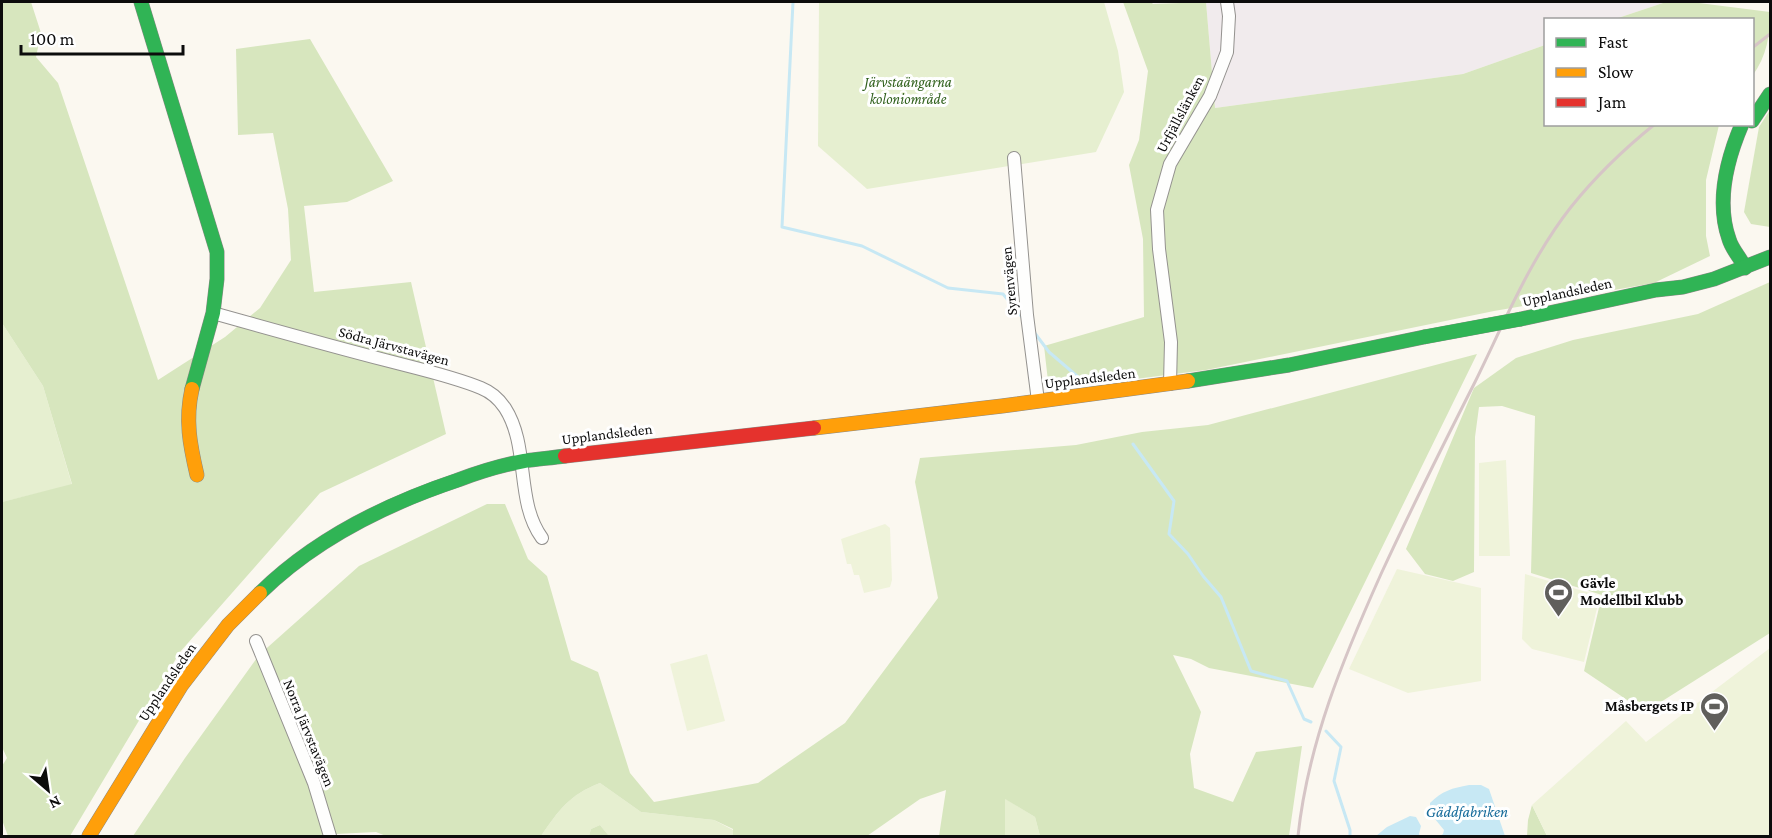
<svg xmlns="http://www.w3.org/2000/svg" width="1772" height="838" viewBox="0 0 1772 838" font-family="'Crimson Pro',serif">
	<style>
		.industrial { fill: #f1ebed }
		.green { fill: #e6efd0 }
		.forest { fill: #d7e6be }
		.pitch { fill: #eff3da }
		.water { fill: #c7e8f4 }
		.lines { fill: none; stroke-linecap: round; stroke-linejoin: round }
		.stream { stroke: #c7e8f4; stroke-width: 3 }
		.street-casing { stroke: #94928f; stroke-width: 14 }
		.fast-casing { stroke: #8a8985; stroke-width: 15 }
		.slow-casing { stroke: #8a8985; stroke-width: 15 }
		.jam-casing { stroke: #8a8985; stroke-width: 15 }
		.street { stroke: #fefefd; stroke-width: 12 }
		.fast { stroke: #30b455; stroke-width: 14 }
		.slow { stroke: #ff9f0a; stroke-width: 14 }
		.jam { stroke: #e5322d; stroke-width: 14 }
		.rail { stroke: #d6c5c6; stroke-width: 3 }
		.fast-bridge-casing { stroke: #8a8985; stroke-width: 15; stroke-linecap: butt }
		.fast-bridge { stroke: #30b455; stroke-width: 14 }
		.labels { text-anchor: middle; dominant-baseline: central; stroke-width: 6; stroke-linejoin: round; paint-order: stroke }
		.park-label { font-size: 15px; font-style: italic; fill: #32621e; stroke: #fff }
		.street-label { font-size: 15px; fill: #0c0c0c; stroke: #fff }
		.poi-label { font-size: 15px; font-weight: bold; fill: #0c0c0c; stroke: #fff; text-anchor: start }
		.water-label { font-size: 16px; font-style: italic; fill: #186c9b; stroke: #fff }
	</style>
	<rect width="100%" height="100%" fill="#fbf8f0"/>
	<!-- industrial -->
	<path class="industrial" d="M1206,2H1666L1615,19L1546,20L1545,45L1463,74L1215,108Z"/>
	<!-- green -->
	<g class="green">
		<path d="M819,2H1104L1118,51L1124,92L1096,152L867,189L818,146Z"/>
		<path d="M2,323L43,386L72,485L2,502Z"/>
		<path d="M600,783L641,812L714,820L733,830V836H609L600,825L591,829L589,836H541C559,810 569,795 600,783Z"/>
		<path d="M1004,798L1035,817L1040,836H1005Z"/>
	</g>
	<!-- forest -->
	<g class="forest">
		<path d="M2,2H31L41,33L36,57L58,83L158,380L225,337L260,308L291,260L288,209L273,133L238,135L236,49L310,39L393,181L347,202L304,206L314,292L411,282L446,434L320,493L180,652L70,836H8L2,820V766L7,758L2,747V502L72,484L43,386L2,323Z"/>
		<path d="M1123,2H1151L1153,4L1206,2L1215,108L1463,74L1545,45L1546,124L1719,125L1706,180V236L1710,256L1654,283L1494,311L1206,370L1049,390L1044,346L1144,317L1143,239L1129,165L1139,140L1148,71Z"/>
		<path d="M1666,2H1691L1770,12C1771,34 1766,57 1753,75L1752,20L1615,19Z"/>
		<path d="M1770,110V227L1751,224L1744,212L1759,127Z"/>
		<path d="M1770,282V633L1645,712L1584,671L1602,595L1531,573L1535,416L1502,406L1479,407L1475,437L1474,572L1453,581L1425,574L1406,549L1474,388L1516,358L1573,340L1698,314Z"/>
		<path d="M1477,354L1313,688L1209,668L1191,659L1173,655L1201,712L1190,754L1194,788L1233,802L1256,752L1302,746L1289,836H1040L1035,817L1005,799V836H939L946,790L920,799L867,836H733V829L714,820L641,812L600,783C569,795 559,810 541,836H386L376,832L336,834L333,836H133L185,758L259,655L359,566L487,504H505L528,559L547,576L571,660L598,672L630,773L654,802L758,783L845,723L938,598L915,482L920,458L1076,445L1142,432L1208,425Z"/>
		<path d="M1532,805L1547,836H1527L1528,820Z"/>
		<path d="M600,825L609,836H589L591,829Z"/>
	</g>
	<!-- pitch -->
	<g class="pitch">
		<path d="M1506,460L1510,556H1479V463Z"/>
		<path d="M885,524L890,528L892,580L890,587L864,593L859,575H854L851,564H847L841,539Z"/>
		<path d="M1397,569L1481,588V681L1408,693L1349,669Z"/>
		<path d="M1525,574L1600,596L1584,662L1532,649L1522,639Z"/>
		<path d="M1770,648V836H1547L1532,805L1626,721L1646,742Z"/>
		<path d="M707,654L725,721L687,731L670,664Z"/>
	</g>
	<!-- water -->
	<g class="water">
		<path d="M1469,785H1481L1489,789L1505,836H1440L1443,834L1444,830L1430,813V803C1442,791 1452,788 1469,785Z"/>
		<path d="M1410,816L1416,817L1421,826L1419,834L1420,836H1376L1387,827Z"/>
	</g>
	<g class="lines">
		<!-- stream -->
		<g class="stream">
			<path d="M793,2L782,227L862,246L948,288L1003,294L1022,317"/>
			<path d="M1034,332L1049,352L1084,382"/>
			<path d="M1133,444L1174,501L1169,534L1188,554L1203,576L1221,597L1251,671L1287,681L1304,719L1311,722"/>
			<path d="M1326,731L1341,747L1334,781L1350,830V836"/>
		</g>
		<defs>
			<g id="street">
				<path d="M1014,158L1027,315L1038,401"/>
				<path d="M213,313C270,329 327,345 385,360C415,368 452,376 481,388C491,392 499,399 505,408C530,447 515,501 542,538"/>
				<path d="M1170,384L1171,342L1159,249L1157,210L1170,164L1210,96L1227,52L1229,16L1227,2"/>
				<path d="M256,641L314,783L330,836"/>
			</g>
			<g id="fast">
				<path d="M141,2L217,252V279L213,313L192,389"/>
				<path d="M1752,121L1770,94"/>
				<path d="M1742,124C1727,159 1716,202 1729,239C1732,250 1741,258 1745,268"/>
				<path d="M1521,319L1656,290L1683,287L1714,279L1770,257"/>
				<path d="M1188,381L1289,365L1424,337"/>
				<path d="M260,593C315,539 386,504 458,480C479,472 502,465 524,461C537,459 551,458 565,456"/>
			</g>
			<g id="slow">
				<path d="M192,389C185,420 190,445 197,475"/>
				<path d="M814,428L1002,406L1188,381"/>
				<path d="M89,836L181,686L228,625L260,593"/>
			</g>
			<path id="jam" d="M565,456L814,428"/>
		</defs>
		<!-- street casing -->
		<use href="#street" class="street-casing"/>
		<!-- fast casing -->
		<use href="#fast" class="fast-casing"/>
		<!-- slow casing -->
		<use href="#slow" class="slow-casing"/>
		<!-- jam casing -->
		<use href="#jam" class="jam-casing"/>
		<!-- street -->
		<use href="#street" class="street"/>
		<!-- fast -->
		<use href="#fast" class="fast"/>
		<!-- slow -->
		<use href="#slow" class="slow"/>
		<!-- jam -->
		<use href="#jam" class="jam"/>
		<!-- rail -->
		<g class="rail">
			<path d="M1752,48L1770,34"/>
			<path d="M1298,836C1308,743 1343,659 1381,574C1411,509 1443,445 1475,382C1504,323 1530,259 1571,207C1595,177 1624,149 1655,124"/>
		</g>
		<defs>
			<path id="fast-bridge" d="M1424,337L1521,319"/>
		</defs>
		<!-- fast-bridge casing -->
		<use href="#fast-bridge" class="fast-bridge-casing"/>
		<!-- fast-bridge -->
		<use href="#fast-bridge" class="fast-bridge"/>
	</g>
	<!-- icons -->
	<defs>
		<symbol id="stadium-pin" viewBox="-11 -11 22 30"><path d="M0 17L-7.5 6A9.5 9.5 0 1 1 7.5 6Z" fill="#605f5c" stroke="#fff"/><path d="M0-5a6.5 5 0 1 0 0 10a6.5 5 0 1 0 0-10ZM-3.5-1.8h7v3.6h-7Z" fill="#fff"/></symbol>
	</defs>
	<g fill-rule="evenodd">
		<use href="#stadium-pin" x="1542" y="576" width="33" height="45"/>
		<use href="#stadium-pin" x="1698" y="690" width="33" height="45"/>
	</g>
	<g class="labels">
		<!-- park labels -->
		<g class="park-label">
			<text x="908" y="82">Järvstaängarna<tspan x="908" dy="17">koloniområde</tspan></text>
		</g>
		<!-- street labels -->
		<g class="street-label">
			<text transform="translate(1180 114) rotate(-62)">Urfjällslänken</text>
			<text transform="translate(1009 281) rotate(-95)">Syrenvägen</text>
			<text transform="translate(1567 292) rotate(-12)">Upplandsleden</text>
			<text transform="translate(394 346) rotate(15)">Södra Järvstavägen</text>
			<text transform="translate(1090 378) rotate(-7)">Upplandsleden</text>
			<text transform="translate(607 434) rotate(-7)">Upplandsleden</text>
			<text transform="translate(167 682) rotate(-56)">Upplandsleden</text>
			<text transform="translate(309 733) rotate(68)">Norra Järvstavägen</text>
		</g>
		<!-- poi labels -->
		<g class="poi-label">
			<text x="1580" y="583">Gävle<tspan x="1580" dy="17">Modellbil Klubb</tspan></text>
			<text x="1694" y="706" text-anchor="end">Måsbergets IP</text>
		</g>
		<!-- water labels -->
		<g class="water-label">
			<text x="1467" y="811">Gäddfabriken</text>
		</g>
	</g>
	<!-- border -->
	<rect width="1772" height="838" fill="none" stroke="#0c0c0c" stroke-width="6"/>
	<!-- legend -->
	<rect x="1544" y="18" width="210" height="108" fill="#ffffff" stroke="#9e9e9e" stroke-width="1.5"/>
	<rect x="1556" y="38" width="30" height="9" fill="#30b455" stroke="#9e9e9e" stroke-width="1.5"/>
	<text x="1598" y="48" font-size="18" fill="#0c0c0c">Fast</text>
	<rect x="1556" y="68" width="30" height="9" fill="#ff9f0a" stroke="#9e9e9e" stroke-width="1.5"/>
	<text x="1598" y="78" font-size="18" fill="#0c0c0c">Slow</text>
	<rect x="1556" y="98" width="30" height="9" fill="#e5322d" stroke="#9e9e9e" stroke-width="1.5"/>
	<text x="1598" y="108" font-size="18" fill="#0c0c0c">Jam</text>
	<!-- north arrow -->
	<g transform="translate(48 790) rotate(151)" stroke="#ffffff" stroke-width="4.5" paint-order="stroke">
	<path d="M0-4.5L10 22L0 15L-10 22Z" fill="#0c0c0c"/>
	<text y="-9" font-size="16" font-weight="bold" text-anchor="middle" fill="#0c0c0c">N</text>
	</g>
	<!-- scale -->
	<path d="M21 45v9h162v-9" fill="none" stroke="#0c0c0c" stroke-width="3"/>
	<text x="30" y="45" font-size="18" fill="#0c0c0c" stroke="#ffffff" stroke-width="4.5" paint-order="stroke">100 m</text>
</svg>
